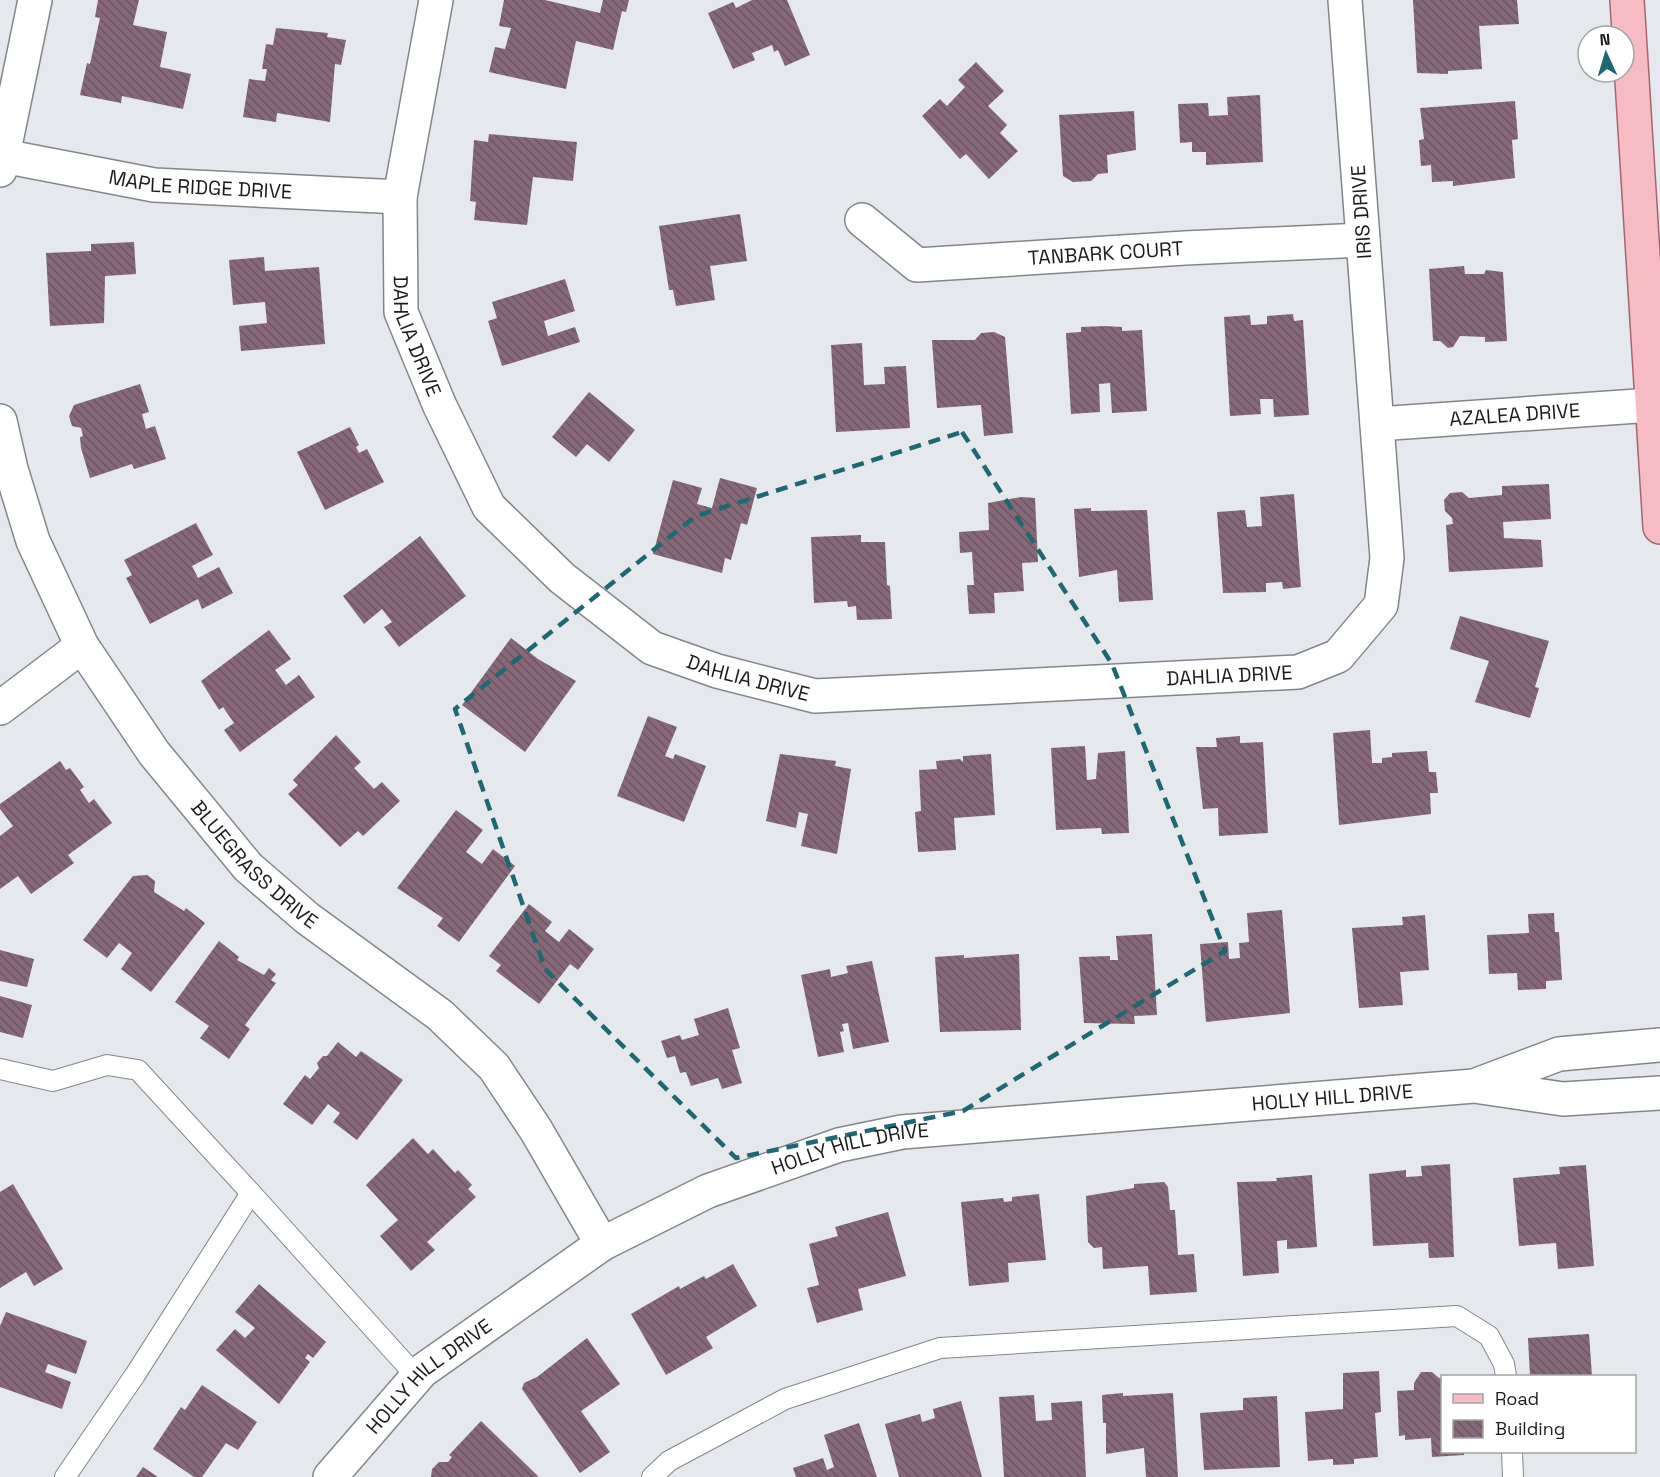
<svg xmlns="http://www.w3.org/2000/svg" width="1660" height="1477" viewBox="0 0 1660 1477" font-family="'Space Grotesk',sans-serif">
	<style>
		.building { fill: url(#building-back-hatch) }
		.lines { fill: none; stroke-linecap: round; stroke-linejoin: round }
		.lane-casing { stroke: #82868a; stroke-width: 22 }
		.street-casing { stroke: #82868a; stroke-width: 36 }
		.secondary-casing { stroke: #82868a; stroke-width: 36 }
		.primary-casing { stroke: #a66670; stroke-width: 36 }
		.lane { stroke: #fff; stroke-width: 20 }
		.street { stroke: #fff; stroke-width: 33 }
		.secondary { stroke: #fff; stroke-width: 33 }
		.primary { stroke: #f7bbc4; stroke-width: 33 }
		.marked { fill: none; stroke: #1d6872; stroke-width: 4.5; stroke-dasharray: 12 8; stroke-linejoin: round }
		.labels { text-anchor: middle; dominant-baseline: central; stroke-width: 6; stroke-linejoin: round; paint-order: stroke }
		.street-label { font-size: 20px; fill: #1a1c1d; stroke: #fff }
	</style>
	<defs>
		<pattern id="building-back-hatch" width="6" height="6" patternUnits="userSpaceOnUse" patternTransform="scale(1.5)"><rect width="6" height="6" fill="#876879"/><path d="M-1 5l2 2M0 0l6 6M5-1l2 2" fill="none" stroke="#6e5563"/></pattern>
	</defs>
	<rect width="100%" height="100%" fill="#e5e9ee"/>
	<!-- building -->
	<g class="building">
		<path d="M98,0H139L133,25L167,32L160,67L191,74L183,109L122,96L121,103L80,95L87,63L90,64L100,18L95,17Z"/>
		<path d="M504,0H545L600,13L603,0H629L626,12L622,11L613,50L576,41L566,89L489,72L495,47L505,49L511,28L499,26Z"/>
		<path d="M752,0H787L810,55L785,66L778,50L774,52L772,45L752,53L755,60L733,69L708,13L733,2L736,8Z"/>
		<path d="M1413,0H1517L1519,24L1479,26L1482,69L1448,71V74L1417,73Z"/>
		<path d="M276,28L328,33L327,37L346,40L341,65L335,64L330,122L277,113L276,122L243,117L249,79L265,81L267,69H262L266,44L273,45Z"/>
		<path d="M976,62L1004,91L988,106L1007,125L1000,133L1018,151L989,179L966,154L960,159L922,116L940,99L947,106L965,87L958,80Z"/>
		<path d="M1260,95L1263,162L1206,165V152H1192V142L1180,143L1178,104L1208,103L1209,116L1228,115L1227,97Z"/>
		<path d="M1515,101L1518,139L1512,140L1515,178L1453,186V181L1432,182L1431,165L1421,166L1419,140L1424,139L1420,108Z"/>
		<path d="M1134,111L1136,150L1107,155L1108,173L1098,174L1091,181L1073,182L1063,176L1059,115Z"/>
		<path d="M489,134L577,142L573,181L533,177L527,225L474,220L476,202L470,201L474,140L488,142Z"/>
		<path d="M740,214L747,261L710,266L715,300L676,306L673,290H669L659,226Z"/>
		<path d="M134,242L136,274L105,276L104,323L50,326L46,253L91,251V244Z"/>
		<path d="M264,257L265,271L319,267L325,344L241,351L239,326L267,323L265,302L233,305L229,260Z"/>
		<path d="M1464,266L1465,274H1484L1486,270L1503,272L1507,341L1485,342V337L1460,336L1453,347L1448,348L1440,341H1433L1429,269Z"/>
		<path d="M565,279L575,311L544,321L548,336L575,327L580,342L502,366L488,321L497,318L492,302Z"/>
		<path d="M1293,314L1294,321L1303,320L1309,415L1274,417L1273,399H1260L1261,414L1230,416L1224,317L1250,315L1251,325L1267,324V316Z"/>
		<path d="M1105,326L1122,327V331L1142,330L1147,411L1112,413L1110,383L1099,384L1100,412L1071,414L1066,333L1081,332V327Z"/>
		<path d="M994,332L1005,337L1013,433L984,436L981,405L937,408L932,340H975L981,333Z"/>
		<path d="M862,343L864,385L885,384L884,367L906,366L910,428L836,432L831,345Z"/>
		<path d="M140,384L149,412L142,414L146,429L155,426L166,459L134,469L132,464L90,478L81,448L80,437L83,436L81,428L72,426L69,416L74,405Z"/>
		<path d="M589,392L635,430L609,462L587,444L576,457L552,437Z"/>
		<path d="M350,427L359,445L356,447L359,453L367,449L384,482L325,510L297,452Z"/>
		<path d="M720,478L757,488L747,525L741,523L731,560L725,558L722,573L653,554L673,480L702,488L697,504L712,508Z"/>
		<path d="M1549,484L1551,519L1503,522L1504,538L1541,540L1543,567L1449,572L1446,525L1453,524L1452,518L1445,511L1444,500L1450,493L1462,492L1469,498L1502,495V486Z"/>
		<path d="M1294,494L1301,587L1283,589L1282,582L1266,583V592L1223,593L1217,512L1245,510L1247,527L1262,526L1260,497Z"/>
		<path d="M1021,497L1035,498L1038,562L1022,563L1024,591L994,593L995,613L969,614L967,585H974L972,552L960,553L959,532L989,530L988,503Z"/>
		<path d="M1091,508V511L1147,510L1153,600L1119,602L1117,570L1079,577L1074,509Z"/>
		<path d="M196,523L213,555L192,566L198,578L219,567L233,593L202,609L198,599L150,624L126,578L132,575L124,560Z"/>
		<path d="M861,535V542H885L887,585L890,586L892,619L857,620L856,606L848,607L847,601L814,603L811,537Z"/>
		<path d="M420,536L466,596L399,647L384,627L392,622L382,609L364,624L343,596Z"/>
		<path d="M1460,616L1549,641L1535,687L1539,688L1530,718L1475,702L1489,661L1450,649Z"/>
		<path d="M269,630L291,659L275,670L286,685L299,675L315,697L240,752L224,730L234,723L223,707L219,710L201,681Z"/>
		<path d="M511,638L538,659L576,681L525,752L462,705Z"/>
		<path d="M648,716L677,727L665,756L673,759L675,754L706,766L684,822L617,796Z"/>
		<path d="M1370,730L1372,763H1382V758L1392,757V753L1427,751L1429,772H1436L1438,793H1430L1431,814L1339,825L1333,733Z"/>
		<path d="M336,735L361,762L354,768L374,789L382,782L400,801L363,836L358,831L340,847L288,794L298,785L293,780Z"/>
		<path d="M1240,736V743L1263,742L1268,833L1219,836L1218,808L1203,809L1196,747H1217L1216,738Z"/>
		<path d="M1085,746L1087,780L1096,779L1098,753L1125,751L1129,833L1102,834L1101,828L1056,830L1051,748Z"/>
		<path d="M780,754L836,761L835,766L851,769L837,854L801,846L808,814L799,812L796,828L766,821Z"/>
		<path d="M991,754L995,815L954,818L956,850L918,852L915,812L921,811L919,770L937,769L936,761L960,759L963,762V756Z"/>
		<path d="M60,761L66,770L70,768L84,787L80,790L89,803L94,799L112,823L68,855L74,863L31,894L18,876L0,889V836L13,826L0,809V804Z"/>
		<path d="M456,810L483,830L466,852L482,864L493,849L515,866L459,942L437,926L443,918L397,888Z"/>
		<path d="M147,875L155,881L154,892L184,911L186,908L205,923L151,992L121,969L132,953L119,943L107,958L83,940L133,876Z"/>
		<path d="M529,904L552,922L545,931L559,942L569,929L594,949L578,970L570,964L539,1004L496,971L501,965L489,956Z"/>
		<path d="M1282,910L1290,1013L1206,1022L1200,944L1228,942L1229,959L1240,958L1239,943L1249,942L1247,913Z"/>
		<path d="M1554,913L1555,932H1559L1562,980L1546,981V989L1518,990L1517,973L1489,974L1487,935L1529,933L1528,914Z"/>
		<path d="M1425,915L1429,970L1400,972L1403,1005L1359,1008L1352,928L1403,925L1402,917Z"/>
		<path d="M1152,934L1157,1015L1134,1016L1135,1024L1084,1023L1079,957L1110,956V960H1118L1116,936Z"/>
		<path d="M219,941L239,957L237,960L264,975L269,968L276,974L271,980L276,983L245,1025L250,1029L229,1059L200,1038L209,1026L175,1002Z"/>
		<path d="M0,950L34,959L27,987L0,981Z"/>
		<path d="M1019,954L1021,1030L940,1032L935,957L964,955V958Z"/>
		<path d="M872,961L889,1042L853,1049L848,1023L842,1024L844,1031L840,1032L844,1052L818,1057L801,975L830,969L831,977L848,973L846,966Z"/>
		<path d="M0,996L32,1005L23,1038L0,1032Z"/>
		<path d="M728,1008L740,1048L732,1050L742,1083L722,1089L718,1078L691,1086L686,1072L680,1073L675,1056L667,1058L661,1041L680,1035L682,1040L699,1035L694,1019Z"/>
		<path d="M338,1042L356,1057L361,1051L403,1080L357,1140L333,1122L340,1113L328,1104L312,1125L283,1104L305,1075L310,1079L319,1068L317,1063L323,1056H327Z"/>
		<path d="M413,1138L428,1154L433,1149L455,1173L458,1170L472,1185L468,1189L476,1197L427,1242L435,1250L411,1271L380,1236L398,1220L366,1185Z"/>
		<path d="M1450,1164L1454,1257L1429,1258L1428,1243L1373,1246L1369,1174L1406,1170V1177L1422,1176L1421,1166Z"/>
		<path d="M1586,1165L1594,1266L1558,1269L1556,1243L1519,1246L1513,1178L1560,1174L1559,1167Z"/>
		<path d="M1312,1175L1317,1247L1287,1249V1240L1277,1241L1279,1273L1243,1276L1237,1182L1277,1181L1276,1178Z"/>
		<path d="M1164,1182L1168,1187L1170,1210H1175L1178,1255L1194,1254L1197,1292L1150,1295L1148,1266L1103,1269L1102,1247L1094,1248L1088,1242L1086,1196L1134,1188V1184Z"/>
		<path d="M13,1184L63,1269L34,1286L26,1272L0,1288V1192Z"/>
		<path d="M1039,1194L1046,1260L1008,1263L1009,1282L969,1286L961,1202L1003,1198L1004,1202L1012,1201V1197Z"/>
		<path d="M888,1212L906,1276L858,1289L863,1310L817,1323L807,1288L819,1285L809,1244L838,1236L835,1227Z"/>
		<path d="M733,1264L757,1306L706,1337L713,1348L666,1375L631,1314L679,1286L680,1289L704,1276L706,1279Z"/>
		<path d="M259,1284L326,1342L313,1358L308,1354L305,1358L310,1362L279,1404L216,1350L235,1329L245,1338L255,1328L235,1312Z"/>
		<path d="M6,1312L87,1341L76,1374L48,1364L45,1372L71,1382L62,1409L0,1387V1326Z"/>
		<path d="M1589,1334L1592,1376H1530L1528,1338Z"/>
		<path d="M587,1338L620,1384L581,1411L610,1452L580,1473L522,1389L524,1383L537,1377Z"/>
		<path d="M1379,1371L1381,1412L1375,1413L1378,1457L1354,1459V1464L1333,1465V1459L1308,1461L1305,1412L1343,1409V1373Z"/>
		<path d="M1421,1372H1432L1439,1378H1442V1452H1464V1455L1432,1457L1431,1438L1405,1440V1435L1399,1436L1397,1391L1414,1390V1383Z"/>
		<path d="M202,1385L257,1422L238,1450L226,1443L202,1477H194L153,1449L181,1407L185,1410Z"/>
		<path d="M1123,1393V1396L1173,1393L1178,1477H1146L1144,1448L1106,1454V1423H1103L1102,1395Z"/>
		<path d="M1034,1395L1036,1421L1052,1420L1051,1403L1082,1401L1086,1477H1004L999,1397Z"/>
		<path d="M1277,1396L1280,1467L1204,1470L1200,1413L1243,1410V1398Z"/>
		<path d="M961,1401L982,1477H899L885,1424L920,1414L922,1422L935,1418L933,1409Z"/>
		<path d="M481,1421L538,1476L537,1477H431L432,1469L439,1462H448L452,1457L449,1455Z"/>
		<path d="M859,1423L877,1477H796L793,1468L823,1458L827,1470L834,1467L824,1435Z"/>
		<path d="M143,1467L158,1477H136Z"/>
	</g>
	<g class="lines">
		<defs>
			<g id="lane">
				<path d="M0,1069L53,1081L107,1065L138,1070L251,1193"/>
				<path d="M1512,1452L1513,1477"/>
				<path d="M65,1477L135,1375L251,1193L417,1377"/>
				<path d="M652,1477L669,1461L785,1399L940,1348L1457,1316L1489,1336L1504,1364L1506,1376"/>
			</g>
			<g id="street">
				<path id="s1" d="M436,0L400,197L401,312L439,404L489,507L562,578L652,648L717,671L815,696L1298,672L1338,656L1381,605L1387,558L1345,0"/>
				<path id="s2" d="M3,156L154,185L400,197"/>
				<path d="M0,170L35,0"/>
				<path id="s3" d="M862,220L917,265L1185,248L1363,240"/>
				<path id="s4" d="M0,421L11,469L33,541L82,646L154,753L248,867L307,918L440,1015L494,1067L536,1130L602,1244"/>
				<path id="s5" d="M1377,424L1652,405"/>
				<path d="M0,708L82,646"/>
			</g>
			<g id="secondary">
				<path d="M1479,1084L1559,1054L1660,1045"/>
				<path id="s6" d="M330,1477L422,1371L602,1244L708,1191L839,1145L902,1132L1474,1086L1563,1099L1660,1093"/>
			</g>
			<path id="primary" d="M1627,0L1660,527"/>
		</defs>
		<!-- lane casing -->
		<use href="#lane" class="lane-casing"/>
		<!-- street casing -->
		<use href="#street" class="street-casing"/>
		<!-- secondary casing -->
		<use href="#secondary" class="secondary-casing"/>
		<!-- primary casing -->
		<use href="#primary" class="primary-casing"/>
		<!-- lane -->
		<use href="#lane" class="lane"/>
		<!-- street -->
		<use href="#street" class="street"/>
		<!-- secondary -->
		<use href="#secondary" class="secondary"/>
		<!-- primary -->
		<use href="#primary" class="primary"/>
	</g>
	<!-- marked area -->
	<path class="marked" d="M962,432L1112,664L1225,951L963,1111L736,1158L545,969L455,709L696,516Z"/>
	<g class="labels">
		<!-- street labels -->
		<g class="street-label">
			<text stroke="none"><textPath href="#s2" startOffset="200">MAPLE RIDGE DRIVE</textPath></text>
			<text transform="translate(1361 212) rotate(-94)">IRIS DRIVE</text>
			<text stroke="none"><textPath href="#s3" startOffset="260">TANBARK COURT</textPath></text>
			<text stroke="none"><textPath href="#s1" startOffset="342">DAHLIA DRIVE</textPath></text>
			<text stroke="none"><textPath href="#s5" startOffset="138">AZALEA DRIVE</textPath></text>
			<text stroke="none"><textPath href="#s1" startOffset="1330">DAHLIA DRIVE</textPath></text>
			<text stroke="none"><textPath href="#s1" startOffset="846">DAHLIA DRIVE</textPath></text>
			<text stroke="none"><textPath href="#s4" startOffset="520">BLUEGRASS DRIVE</textPath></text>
			<text stroke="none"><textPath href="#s6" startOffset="1114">HOLLY HILL DRIVE</textPath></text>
			<text stroke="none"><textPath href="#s6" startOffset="628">HOLLY HILL DRIVE</textPath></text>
			<text stroke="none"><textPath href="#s6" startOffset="142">HOLLY HILL DRIVE</textPath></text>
		</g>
	</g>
	<!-- legend -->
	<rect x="1441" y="1375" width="195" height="78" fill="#ffffff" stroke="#a3a4a5" stroke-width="1.5"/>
	<rect x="1453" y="1394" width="30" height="9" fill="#f7bbc4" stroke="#a3a4a5" stroke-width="1.5"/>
	<text x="1495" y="1405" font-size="18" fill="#1a1c1d">Road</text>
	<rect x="1453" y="1420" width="30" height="18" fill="url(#building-back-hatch)" stroke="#a3a4a5" stroke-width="1.5"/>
	<text x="1495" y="1435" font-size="18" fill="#1a1c1d">Building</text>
	<!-- north arrow -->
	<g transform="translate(1606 54) rotate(356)"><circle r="28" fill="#ffffff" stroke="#a3a4a5" stroke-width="1.5"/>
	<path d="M0-4.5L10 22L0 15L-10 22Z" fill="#1d6872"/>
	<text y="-9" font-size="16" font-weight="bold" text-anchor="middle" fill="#1a1c1d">N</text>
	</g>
</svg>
